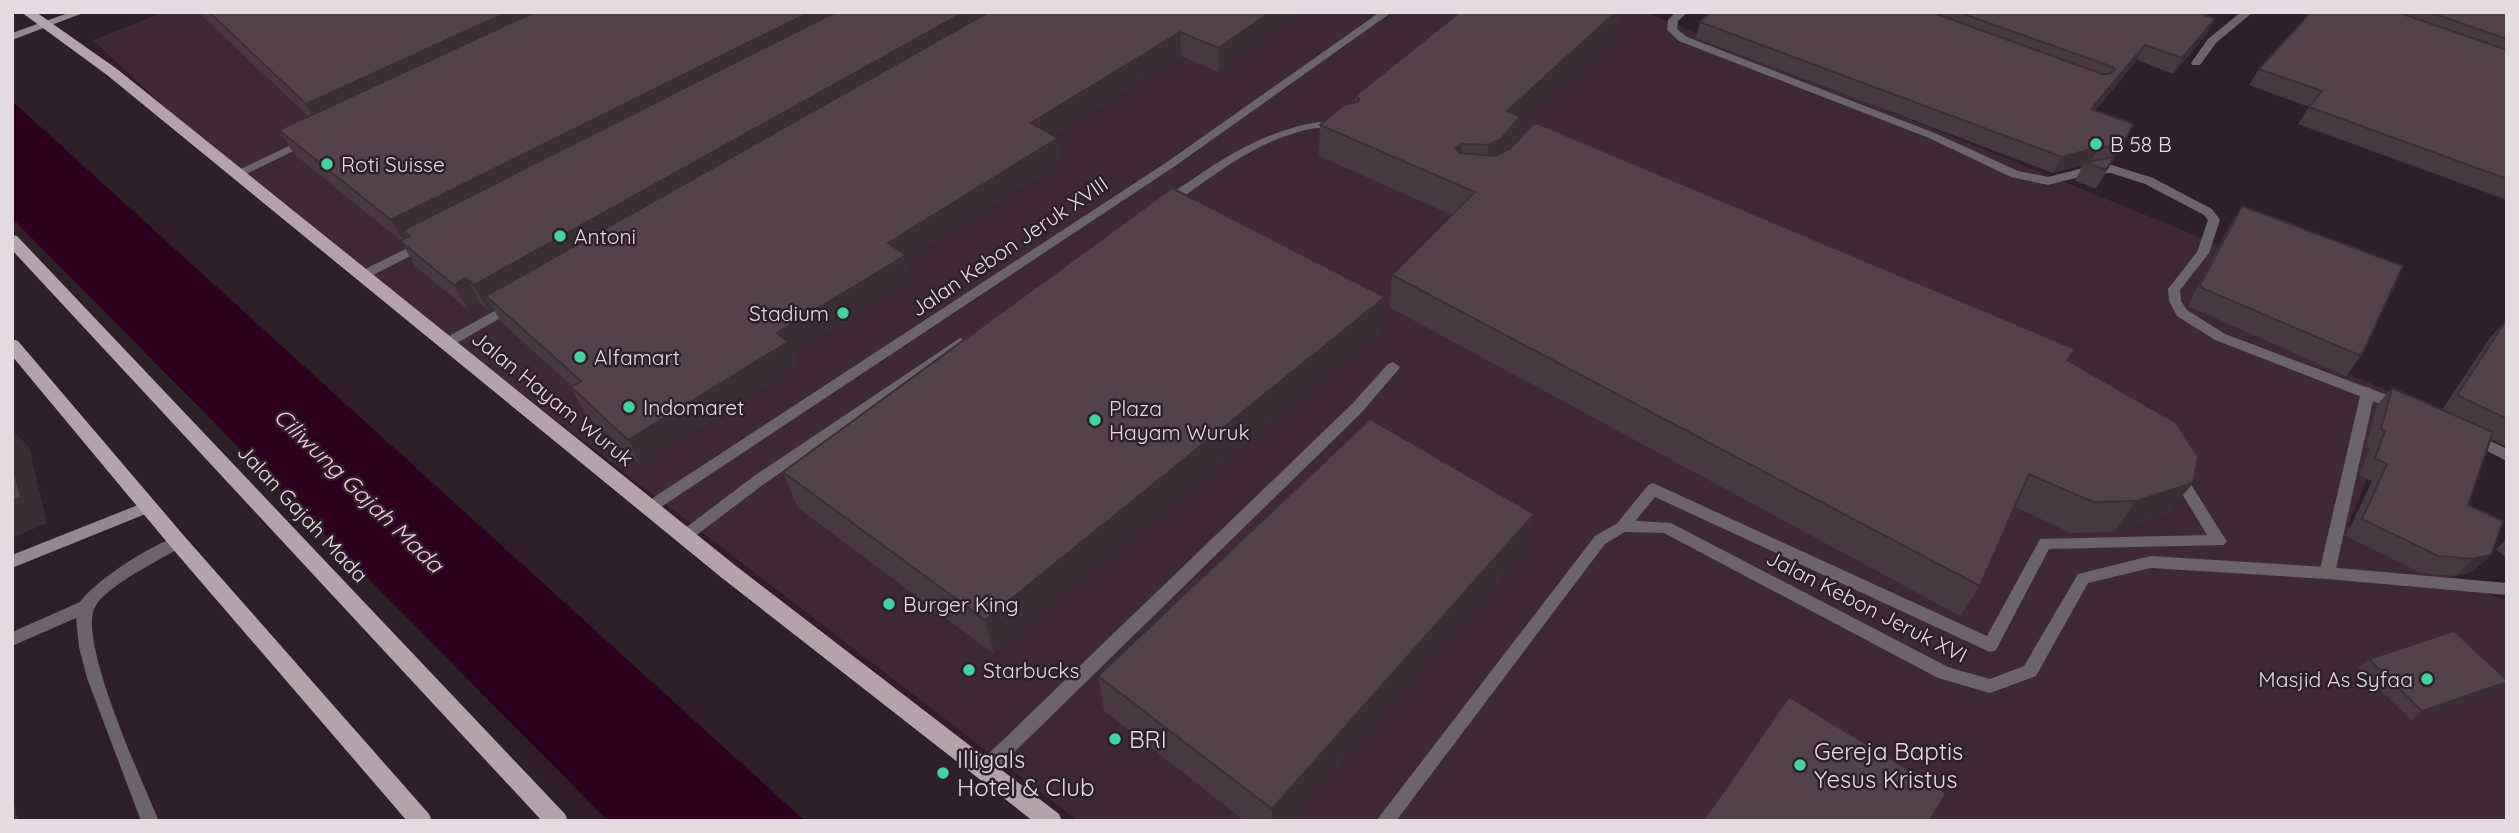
<svg xmlns="http://www.w3.org/2000/svg" width="2519" height="833" viewBox="0 0 2519 833" font-family="Quicksand,sans-serif">
	<style>
		.built { fill: #3e2934 }
		.water { fill: #2d001d }
		.lines { fill: none; stroke-linecap: round; stroke-linejoin: round }
		.lane { fill: #6c6468; fill-rule: evenodd }
		.street { fill: #6c6468; fill-rule: evenodd }
		.secondary { fill: #95888e; fill-rule: evenodd }
		.primary { fill: #b5a3ac; fill-rule: evenodd }
		.wall { fill: #483940 }
		.shaded-wall { fill: #3b2e34 }
		.building { fill: #54424b; stroke: #3b2e34; stroke-width: 2 }
		.poi-dot { fill: #3fd4a2; stroke: #2f1f28; stroke-width: 2.5 }
		.labels { text-anchor: middle; dominant-baseline: central; stroke-width: 5; stroke-linejoin: round; paint-order: stroke }
		.poi-label { font-size: 21px; fill: #e4dadf; stroke: #2f1f28; text-anchor: start }
		.street-label { font-size: 21px; fill: #e4dadf; stroke: #2f1f28 }
		.water-label { font-size: 23px; font-style: italic; fill: #f9c4e0; stroke: #2f1f28 }
		.near-poi-label { font-size: 24px; fill: #e4dadf; stroke: #2f1f28; text-anchor: start }
	</style>
	<rect width="100%" height="100%" fill="#2f1f28"/>
	<!-- built -->
	<path class="built" d="M164,12H1644L2242,254L2208,315L2401,396L2348,525L2507,602V821H1078L236,174L93,40Z"/>
	<!-- water -->
	<path class="water" d="M12,101L805,821H608L12,218Z"/>
	<g class="lines">
		<!-- lane -->
		<g class="lane">
			<path d="M1318,122L1338,124L1344,127C1336,133 1327,128 1317,128C1305,129 1292,134 1280,138C1241,153 1206,181 1172,205L1168,206L1162,202C1170,193 1183,186 1193,179C1232,152 1271,130 1318,122Z"/>
			<path d="M422,241L426,242L428,245L426,248L365,279H357L355,276L357,273Z"/>
			<path d="M511,302L516,303L517,306L516,309L450,347H440L438,344L440,341Z"/>
			<path d="M960,338L965,340L967,343L965,346L764,484L690,540L685,542L680,540L677,536L680,532L754,476Z"/>
			<path d="M1393,362L1400,367L1398,370L1362,412L992,774L986,776L980,774L977,768L980,762L1352,404L1388,364Z"/>
			<path d="M2368,387L2375,392L2335,573L2332,577L2327,579L2322,577L2319,573L2361,392Z"/>
			<path d="M2177,468L2182,470L2224,537L2227,541L2224,545L2049,549L1996,650L1990,652L1655,497L1628,530H1618L1615,526L1648,485L1653,483L1987,636L2040,539L2207,535L2170,474L2172,470Z"/>
			<path d="M178,536L183,538L186,542L183,546C162,559 105,586 95,607C77,640 143,783 159,821H141L87,678L79,647L76,618L12,646V632L80,602C97,579 151,545 178,536Z"/>
		</g>
		<!-- street -->
		<g class="street">
			<path d="M1380,12H1392L1175,166L655,511H645L643,507L645,503L1167,162Z"/>
			<path d="M1676,12H1688L1678,21L1677,29L1687,37L1937,134L2018,171L2048,177L2091,166L2112,165L2153,178L2212,209L2220,220L2209,253L2180,290L2181,301L2187,310L2225,334L2403,401L2405,405L2403,409H2393L2215,340L2177,316L2169,301L2168,289L2197,252L2208,220L2204,215L2145,184L2111,173L2091,174L2048,185L2011,177L1929,138L1679,41L1667,30L1668,20Z"/>
			<path d="M2241,12H2253L2216,43L2200,65H2192L2191,63L2208,39Z"/>
			<path d="M308,137L314,140L312,142L240,177L236,178L230,174Z"/>
			<path d="M2474,433L2507,449V461L2469,442L2467,438L2469,434Z"/>
			<path d="M1623,520L1671,523L1948,667L1990,679L2024,666L2078,574L2151,556L2327,567L2507,583V595L2327,579L2151,568L2088,583L2036,676L1990,693L1938,678L1664,533L1625,532L1605,544L1396,821H1376L1595,536Z"/>
		</g>
		<!-- secondary -->
		<g class="secondary">
			<path d="M71,12H86L12,40V33Z"/>
			<path d="M148,501L153,503L155,507L153,511L12,568V555Z"/>
		</g>
		<!-- primary -->
		<g class="primary">
			<path d="M21,12H36L117,69L736,566L1059,814L1062,821H1033L722,578L107,75Z"/>
			<path d="M12,235L17,236L565,814L568,821H542L12,250Z"/>
			<path d="M12,339L18,341L185,537L429,814L432,821H407L171,547L12,356Z"/>
		</g>
	</g>
	<!-- wall -->
	<g class="wall">
		<path d="M198,12H1303L1219,72L1181,56L1054,136L1061,163L907,260L912,280L793,354L797,367L641,465L584,412L571,387L572,386L500,321L493,308L488,310L480,303L468,310L415,266L401,241L294,154L279,130L308,116Z"/>
		<path d="M1711,12H2210L2206,16L2215,19L2206,35L2173,74L2137,60L2095,111L2125,140L2096,189L2075,181L2083,165L2053,173L1696,38L1700,22Z"/>
		<path d="M2311,12H2507V200L2298,124L2309,107L2249,85L2259,69Z"/>
		<path d="M1616,37L1518,127L1516,143L2067,361L2168,514L2114,532L2071,533L2015,507L1980,586L1960,616L1389,307L1392,275L1452,215L1319,156L1320,125L1355,103V96Z"/>
		<path d="M2242,206L2361,356L2346,376L2190,307L2188,305L2230,225Z"/>
		<path d="M2507,319V447L2491,439L2468,505L2491,555L2472,572L2455,576L2421,573L2346,536L2372,481L2359,475L2370,448L2366,446L2377,405L2392,388L2442,410L2490,338Z"/>
		<path d="M1382,332L994,654L797,507L783,472Z"/>
		<path d="M1534,514L1525,551L1290,821H1245L1104,711L1098,676Z"/>
		<path d="M2507,539V559L2496,549Z"/>
		<path d="M2369,659L2497,691L2411,720L2358,668Z"/>
	</g>
	<!-- shaded-wall -->
	<g class="shaded-wall">
		<path d="M508,12H569L321,129L306,104Z"/>
		<path d="M810,12H864L410,236L403,230L411,243L406,245L391,220Z"/>
		<path d="M964,12H1010L486,296L493,308L488,310L474,285Z"/>
		<path d="M1270,12H1303L1219,72V48Z"/>
		<path d="M1616,12H1621L1616,37L1518,127L1515,148L1484,176L1489,145L1507,111Z"/>
		<path d="M2215,19L2206,35L2173,74L2182,58Z"/>
		<path d="M1180,32L1181,56L1035,148L1031,123Z"/>
		<path d="M2145,45L2137,60L2083,125L2091,109Z"/>
		<path d="M1058,138L1061,163L907,260L912,280L793,354L797,367L641,465L628,440L777,333L888,243Z"/>
		<path d="M1462,144L1458,176L1456,148Z"/>
		<path d="M2099,147L2090,163L2085,162L2083,165L2053,173L2062,157Z"/>
		<path d="M466,278L480,303L468,310L454,285Z"/>
		<path d="M1385,297L1382,332L994,654L985,620Z"/>
		<path d="M12,430L29,447L47,523L12,538Z"/>
		<path d="M2193,483L2168,514L2114,532L2136,501Z"/>
		<path d="M1534,514L1525,551L1290,821H1272V809Z"/>
		<path d="M2491,555L2472,572L2455,576L2473,559Z"/>
		<path d="M2507,682L2497,691L2411,720L2422,711Z"/>
		<path d="M12,791L18,821H12Z"/>
	</g>
	<!-- building -->
	<g class="building">
		<path d="M209,12H508L306,104Z"/>
		<path d="M535,12H810L391,220L279,130Z"/>
		<path d="M836,12H964L474,285L466,278L454,285L400,241L410,236L403,230Z"/>
		<path d="M989,12H1270L1219,48L1180,32L1031,123L1058,138L888,243L906,255L777,333L788,342L628,440L571,387L581,381L486,296Z"/>
		<path d="M1460,12H1616L1507,111L1520,117L1501,139L1489,145L1462,144L1456,148L1459,153L1495,156L1511,148L1533,124H1539L2075,349L2067,360L2176,423L2198,457L2193,483L2136,501L2093,502L2029,474L1980,586L1392,275L1475,192L1320,125L1344,105L1358,102L1359,99L1355,96Z"/>
		<path d="M1711,12H1931L2102,74H2109L2115,70L2113,67L1958,12H2204L2202,14L2215,19L2182,58L2145,45L2091,109L2134,124L2121,146L2099,147L2062,157L1700,22Z"/>
		<path d="M2311,12H2397L2507,50V179L2309,107L2322,91L2259,69Z"/>
		<path d="M2429,12H2507V39Z"/>
		<path d="M2114,157L2106,170L2085,162Z"/>
		<path d="M1172,188L1385,297L985,620L783,472Z"/>
		<path d="M2242,206L2403,266L2361,356L2202,288L2200,285Z"/>
		<path d="M2507,319V419L2457,395Z"/>
		<path d="M2392,388L2493,432L2468,505L2503,521L2491,555L2473,559L2438,556L2362,519L2387,464L2375,458L2385,431L2381,429Z"/>
		<path d="M1370,419L1534,514L1272,809L1098,676Z"/>
		<path d="M12,461L21,498L12,501Z"/>
		<path d="M2454,631L2507,680V682L2422,711L2369,659Z"/>
		<path d="M1789,697L1946,793L1930,821H1703Z"/>
	</g>
	<!-- markers -->
	<g class="poi-dot">
		<circle cx="2096" cy="144" r="7"/>
		<circle cx="327" cy="164" r="7"/>
		<circle cx="560" cy="236" r="7"/>
		<circle cx="843" cy="313" r="7"/>
		<circle cx="580" cy="357" r="7"/>
		<circle cx="629" cy="407" r="7"/>
		<circle cx="1095" cy="420" r="7"/>
		<circle cx="889" cy="604" r="7"/>
		<circle cx="969" cy="670" r="7"/>
		<circle cx="2427" cy="679" r="7"/>
		<circle cx="1115" cy="739" r="7"/>
		<circle cx="1800" cy="765" r="7"/>
		<circle cx="943" cy="773" r="7"/>
	</g>
	<g class="labels">
		<!-- poi labels -->
		<g class="poi-label">
			<text x="2110" y="144">B 58 B</text>
			<text x="341" y="164">Roti Suisse</text>
			<text x="574" y="236">Antoni</text>
			<text x="829" y="313" text-anchor="end">Stadium</text>
			<text x="594" y="357">Alfamart</text>
			<text x="643" y="407">Indomaret</text>
			<text x="1109" y="408">Plaza<tspan x="1109" dy="24">Hayam Wuruk</tspan></text>
			<text x="903" y="604">Burger King</text>
			<text x="983" y="670">Starbucks</text>
			<text x="2413" y="679" text-anchor="end">Masjid As Syfaa</text>
		</g>
		<!-- street labels -->
		<g class="street-label">
			<text transform="translate(1009 246) rotate(-34)">Jalan Kebon Jeruk XVIII</text>
			<text transform="translate(553 398) rotate(39)">Jalan Hayam Wuruk</text>
			<text transform="translate(303 513) rotate(47)">Jalan Gajah Mada</text>
			<text transform="translate(1867 606) rotate(27)">Jalan Kebon Jeruk XVI</text>
		</g>
		<!-- water labels -->
		<g class="water-label">
			<text transform="translate(359 490) rotate(44)">Ciliwung Gajah Mada</text>
		</g>
		<!-- near-poi labels -->
		<g class="near-poi-label">
			<text x="1129" y="739">BRI</text>
			<text x="1814" y="751">Gereja Baptis<tspan x="1814" dy="28">Yesus Kristus</tspan></text>
			<text x="957" y="759">Illigals<tspan x="957" dy="28">Hotel &amp; Club</tspan></text>
		</g>
	</g>
	<!-- border -->
	<rect width="2519" height="833" fill="none" stroke="#e4dadf" stroke-width="28"/>
</svg>
